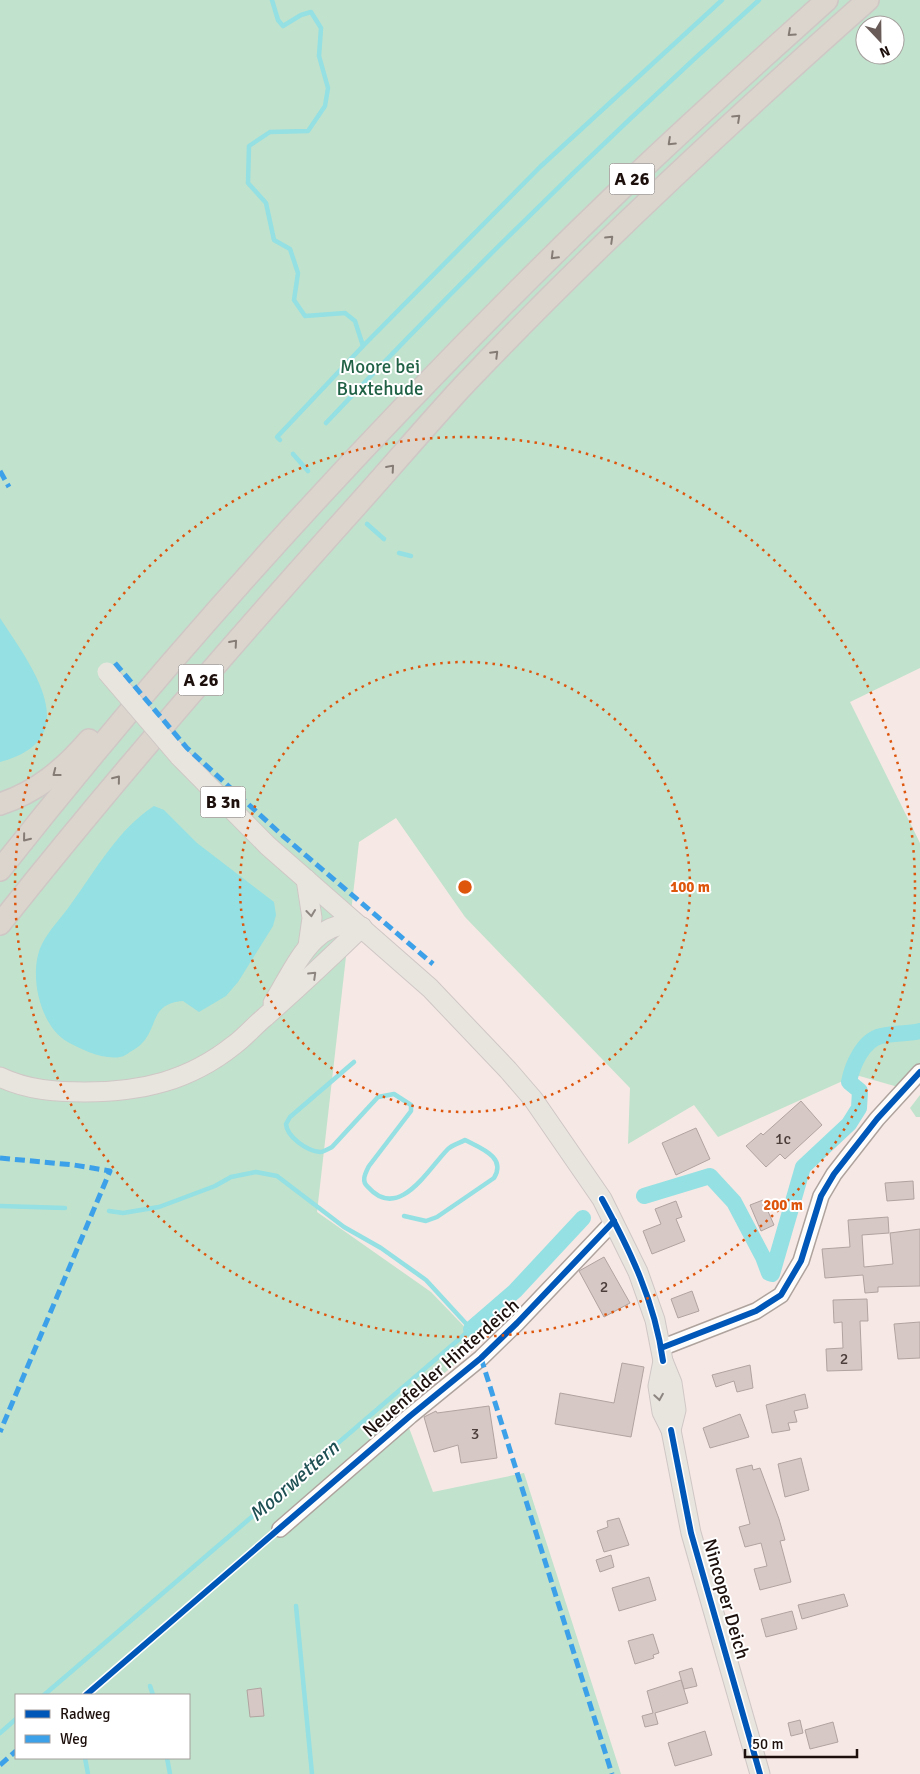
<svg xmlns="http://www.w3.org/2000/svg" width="920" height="1774" viewBox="0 0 920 1774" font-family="Signika,sans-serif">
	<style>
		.green { fill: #c1e2cd; fill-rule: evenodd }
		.water { fill: #94e0e3 }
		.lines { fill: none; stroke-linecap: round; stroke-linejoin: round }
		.stream { stroke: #94e0e3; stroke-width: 4.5 }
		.canal { stroke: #94e0e3; stroke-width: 16 }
		.building { fill: #d6c8c4; stroke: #b1a4a0 }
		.minor-casing { stroke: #afa39e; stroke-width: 18 }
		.major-casing { stroke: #cfc7c5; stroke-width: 21 }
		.highway-casing { stroke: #cfc7c5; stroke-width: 24 }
		.minor { stroke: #fefcfb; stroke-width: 15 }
		.major { stroke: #e8e5df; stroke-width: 19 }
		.highway { stroke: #dbd5cd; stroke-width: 21 }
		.major-bridge-casing { stroke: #cfc7c5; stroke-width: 21; stroke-linecap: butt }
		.major-bridge { stroke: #e8e5df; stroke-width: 19 }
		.quiet { stroke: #3da1e9; stroke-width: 5; stroke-dasharray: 10 5; stroke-linecap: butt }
		.cycleway-casing { stroke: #fff; stroke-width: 9 }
		.cycleway { stroke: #0057b8; stroke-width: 6 }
		.oneway { stroke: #867c76 }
		.oneway2 { stroke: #8d8580 }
		.ring { fill: none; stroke: #de550c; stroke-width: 2.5; stroke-dasharray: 2.5 5 }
		.labels { text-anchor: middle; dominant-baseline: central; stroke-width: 4; stroke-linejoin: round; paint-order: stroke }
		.number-label { font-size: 16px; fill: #4b3e3a }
		.shield { fill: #fff; stroke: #615855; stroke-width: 1 }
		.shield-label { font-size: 18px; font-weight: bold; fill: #1d100c }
		.park-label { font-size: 19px; fill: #216247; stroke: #fff }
		.street-label { font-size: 19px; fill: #1d100c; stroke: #fff }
		.water-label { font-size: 20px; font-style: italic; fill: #1f5154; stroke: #fff }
		.centre { fill: #de550c; stroke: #fff; stroke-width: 2.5 }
		.ring-label { font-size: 15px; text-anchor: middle; font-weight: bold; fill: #de550c; stroke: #fff; stroke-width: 4; stroke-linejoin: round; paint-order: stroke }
	</style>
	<rect width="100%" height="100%" fill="#f6e8e4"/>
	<!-- green -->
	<g class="green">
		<path d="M0,0H920V668L850,702L920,843V1066L898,1087L856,1075L718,1137L694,1105L628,1144L630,1088L465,917L396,818L359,842L317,1212L431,1292L480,1343L402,1409L433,1492L524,1473L621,1774H0ZM865,25H895V55H865ZM16,1695H189V1758H16Z"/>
		<path d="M920,1095V1117H916L910,1108Z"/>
	</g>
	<!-- water -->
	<g class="water">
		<path d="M0,618C30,664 89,739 0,762Z"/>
		<path d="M154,806L164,810L197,843L274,902L276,915L273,926L238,982L226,996L199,1012L183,1001C144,1004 163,1035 130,1052C127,1054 123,1057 120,1057C103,1060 80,1049 66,1041C39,1024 28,972 42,944C49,930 62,917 71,904C96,870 118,829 154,806Z"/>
	</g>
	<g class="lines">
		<!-- stream -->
		<g class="stream">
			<path d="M272,0L278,20L283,26L301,15L311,12L321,28L319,56L328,88L325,106L308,131L270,132L249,146L248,183L266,203L274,240L290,249L298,273L294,300L305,316L345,313L355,321L363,346L540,167L722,0"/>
			<path d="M326,423C465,276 609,135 759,0"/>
			<path d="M280,440L277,437L363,346"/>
			<path d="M293,454L308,471"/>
			<path d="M367,524L384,539"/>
			<path d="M399,553L411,556"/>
			<path d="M354,1062L290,1117L286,1124C287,1137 307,1151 320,1152C324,1152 328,1149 332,1147L378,1097L394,1094L411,1105V1111L369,1166C365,1174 361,1181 368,1187C399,1222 428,1169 448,1149C452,1145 460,1143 465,1140C480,1148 507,1157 494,1178L437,1217L426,1221L404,1216"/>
			<path d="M0,1206L65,1208"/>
			<path d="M296,1606L312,1774"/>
			<path d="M150,1686L153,1695"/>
			<path d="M44,1695L471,1329L426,1280L381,1248L344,1227L277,1176L256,1172L231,1177L215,1186L159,1207L123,1213L109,1211"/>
			<path d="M0,1733L16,1719"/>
			<path d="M85,1758L88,1774"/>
			<path d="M167,1758L170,1774"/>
		</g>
		<!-- canal -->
		<g class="canal">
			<path d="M644,1196L710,1176L734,1202L763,1257L769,1273L772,1274L803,1167L849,1124L859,1108L860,1091L849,1082C852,1066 863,1040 881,1036C894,1033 907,1034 920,1031"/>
			<path d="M471,1329L515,1291L583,1218"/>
		</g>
	</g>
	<!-- building -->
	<g class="building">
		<path d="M801,1101L822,1125L785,1159L780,1154L766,1167L746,1146L761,1133L763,1135Z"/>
		<path d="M696,1128L710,1159L676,1175L662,1143Z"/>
		<path d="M913,1181L914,1199L887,1201L885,1183Z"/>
		<path d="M763,1200L774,1225L761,1231L750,1205Z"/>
		<path d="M676,1201L682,1217L676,1219L685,1241L652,1254L643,1231L661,1224L655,1209Z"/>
		<path d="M888,1217L889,1233L862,1235L864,1267L893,1264L890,1233L920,1229V1286L878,1287V1292L865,1293L863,1275L825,1278L822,1249L850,1247L848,1220Z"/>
		<path d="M604,1257L630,1303L604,1317L579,1271Z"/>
		<path d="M692,1291L699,1311L678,1318L671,1299Z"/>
		<path d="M867,1299L868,1321H860L862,1370L827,1371L826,1349L843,1348L842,1322L834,1323L833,1300Z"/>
		<path d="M920,1322V1358L898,1359L894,1324Z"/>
		<path d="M622,1363L644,1367L631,1437L555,1424L560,1393L614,1403Z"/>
		<path d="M750,1365L753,1388L737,1392L734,1381L716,1387L712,1375Z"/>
		<path d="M805,1394L808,1408L794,1411L797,1422L788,1423L790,1430L772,1433L766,1405Z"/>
		<path d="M489,1406L497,1458L461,1463L458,1445L434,1452L424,1417L436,1411L437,1413Z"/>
		<path d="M740,1414L749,1437L710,1448L703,1428Z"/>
		<path d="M801,1458L809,1490L785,1497L778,1464Z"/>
		<path d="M752,1465L753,1470L760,1468L779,1519L785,1540L780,1541L791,1582L760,1590L754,1569L767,1566L761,1543L745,1547L739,1527L750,1524L736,1469Z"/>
		<path d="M619,1518L629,1545L604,1552L597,1531L608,1527L607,1521Z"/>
		<path d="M611,1555L614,1567L600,1572L596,1560Z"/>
		<path d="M649,1577L656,1600L619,1611L612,1588Z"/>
		<path d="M844,1594L848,1606L802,1619L798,1605Z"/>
		<path d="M792,1611L797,1629L766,1637L761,1619Z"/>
		<path d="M653,1634L659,1653L653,1655L654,1658L635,1664L628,1641Z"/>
		<path d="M692,1668L697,1686L684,1689L679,1672Z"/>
		<path d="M681,1680L688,1703L655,1713L658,1724L645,1727L642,1716L653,1713L647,1691Z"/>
		<path d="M261,1688L264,1716L250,1717L247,1690Z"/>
		<path d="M800,1720L803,1733L791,1736L788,1723Z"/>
		<path d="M833,1722L838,1742L810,1749L805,1730Z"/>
		<path d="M705,1731L712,1755L675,1766L668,1743Z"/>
	</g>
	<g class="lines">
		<defs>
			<g id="minor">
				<path d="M661,1348L756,1311L781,1295L801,1261L821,1196L834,1174L877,1119L920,1072"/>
				<path d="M280,1529L410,1416L481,1358L517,1323L614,1221"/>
			</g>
			<g id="major">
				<path d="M179,756L268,846L430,988L508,1070L533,1099L602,1199L638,1272L655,1320L663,1361L672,1383L676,1410L671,1430"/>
				<path d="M306,879L312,918L308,946"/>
				<path d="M273,1003C293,972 315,912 362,927"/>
				<path d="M0,1077C27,1090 56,1092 85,1092C141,1092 189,1081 234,1045C245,1037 254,1026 265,1017C298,988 330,958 362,927"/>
				<path d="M663,1361L658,1386L662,1412L671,1430L691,1533L760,1774"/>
			</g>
			<g id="highway">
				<path d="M0,804C37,792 64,769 89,740"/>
				<path d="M0,870C188,632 395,407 614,196C683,129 755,65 827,0"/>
				<path d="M0,924C115,779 236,640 360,502C394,464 427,425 462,387C590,252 728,124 868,0"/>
			</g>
		</defs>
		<!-- minor casing -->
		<use href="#minor" class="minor-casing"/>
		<!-- major casing -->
		<use href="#major" class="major-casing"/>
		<!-- highway casing -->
		<use href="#highway" class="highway-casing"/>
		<!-- minor -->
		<use href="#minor" class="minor"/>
		<!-- major -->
		<use href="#major" class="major"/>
		<!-- highway -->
		<use href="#highway" class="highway"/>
		<defs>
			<path id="major-bridge" d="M107,672L179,756"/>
		</defs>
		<!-- major-bridge casing -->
		<use href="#major-bridge" class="major-bridge-casing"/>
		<!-- major-bridge -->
		<use href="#major-bridge" class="major-bridge"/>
		<!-- quiet -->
		<g class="quiet">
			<path d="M0,471L9,487"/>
			<path d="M115,663L187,748L283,836L433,964"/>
			<path d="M0,1158L74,1165L110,1171L0,1432"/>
			<path d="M481,1358L612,1774"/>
			<path d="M0,1765L16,1751"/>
		</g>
		<defs>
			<g id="cycleway">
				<path d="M602,1199C630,1250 655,1302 663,1361"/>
				<path d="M661,1348L756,1311L781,1295L801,1261L821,1196L834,1174L877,1119L920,1072"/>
				<path d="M671,1430L691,1533L760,1774"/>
				<path d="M86,1695L410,1416L481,1358L517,1323L614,1221"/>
			</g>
		</defs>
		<!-- cycleway casing -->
		<use href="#cycleway" class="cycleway-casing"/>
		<!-- cycleway -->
		<use href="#cycleway" class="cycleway"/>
	</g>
	<!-- one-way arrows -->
	<defs><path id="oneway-chevron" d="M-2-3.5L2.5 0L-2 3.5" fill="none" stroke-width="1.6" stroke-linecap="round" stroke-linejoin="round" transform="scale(1.25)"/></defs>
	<g class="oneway">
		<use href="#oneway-chevron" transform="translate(791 33) rotate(138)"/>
		<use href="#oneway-chevron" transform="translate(737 118) rotate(-43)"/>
		<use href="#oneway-chevron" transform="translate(671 142) rotate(137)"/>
		<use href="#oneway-chevron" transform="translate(610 239) rotate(-44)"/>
		<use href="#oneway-chevron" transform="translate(554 256) rotate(135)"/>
		<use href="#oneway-chevron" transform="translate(495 354) rotate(-45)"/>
		<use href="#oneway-chevron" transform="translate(391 468) rotate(-49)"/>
		<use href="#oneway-chevron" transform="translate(234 643) rotate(-49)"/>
		<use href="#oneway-chevron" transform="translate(56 773) rotate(142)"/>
		<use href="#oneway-chevron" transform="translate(117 779) rotate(-51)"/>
		<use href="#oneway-chevron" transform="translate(26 838) rotate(129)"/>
	</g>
	<g class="oneway2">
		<use href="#oneway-chevron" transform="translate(311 913) rotate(84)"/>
		<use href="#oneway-chevron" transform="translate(313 975) rotate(-44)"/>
		<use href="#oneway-chevron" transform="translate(659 1397) rotate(81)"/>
	</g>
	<!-- distance rings -->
	<g class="ring">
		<circle cx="465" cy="887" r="225"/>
		<circle cx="465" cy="887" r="450"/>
	</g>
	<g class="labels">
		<!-- number labels -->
		<g class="number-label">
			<text x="783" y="1139">1c</text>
			<text x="604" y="1287">2</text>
			<text x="844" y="1359">2</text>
			<text x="475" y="1434">3</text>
		</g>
		<!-- shield labels -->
		<g class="shield">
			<rect x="609.5" y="163.5" width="45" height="31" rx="4"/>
			<rect x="178.5" y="664.5" width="45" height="31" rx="4"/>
			<rect x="200.5" y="786.5" width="45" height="31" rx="4"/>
		</g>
		<g class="shield-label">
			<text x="632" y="179">A 26</text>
			<text x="201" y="680">A 26</text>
			<text x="223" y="802">B 3n</text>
		</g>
		<!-- park labels -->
		<g class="park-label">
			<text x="380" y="367">Moore bei<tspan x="380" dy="22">Buxtehude</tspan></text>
		</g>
		<!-- street labels -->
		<g class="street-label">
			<text transform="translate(441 1368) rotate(-41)">Neuenfelder Hinterdeich</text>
			<text transform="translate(726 1599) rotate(74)">Nincoper Deich</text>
		</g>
		<!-- water labels -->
		<g class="water-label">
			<text transform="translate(294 1481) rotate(-41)">Moorwettern</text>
		</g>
	</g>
	<circle cx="465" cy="887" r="8" class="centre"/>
	<g class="ring-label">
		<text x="690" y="892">100 m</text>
		<text x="783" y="1210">200 m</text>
	</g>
	<!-- legend -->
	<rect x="15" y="1694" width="175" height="65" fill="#ffffff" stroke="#a59f9e"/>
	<rect x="25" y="1710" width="25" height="8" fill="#0057b8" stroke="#a59f9e"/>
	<text x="60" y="1719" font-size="15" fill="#1d100c">Radweg</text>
	<rect x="25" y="1735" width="25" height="8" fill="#3da1e9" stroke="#a59f9e"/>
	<text x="60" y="1744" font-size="15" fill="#1d100c">Weg</text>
	<!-- north arrow -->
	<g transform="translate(880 40) rotate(158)"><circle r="24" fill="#ffffff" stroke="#a59f9e"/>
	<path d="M0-4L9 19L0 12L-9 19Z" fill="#695c58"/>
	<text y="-8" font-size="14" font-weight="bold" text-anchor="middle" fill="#1d100c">N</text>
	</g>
	<!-- scale -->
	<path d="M745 1749v8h112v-8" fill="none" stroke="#1d100c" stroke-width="2.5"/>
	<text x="752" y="1749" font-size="15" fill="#1d100c" stroke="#ffffff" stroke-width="4" paint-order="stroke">50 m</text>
</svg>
